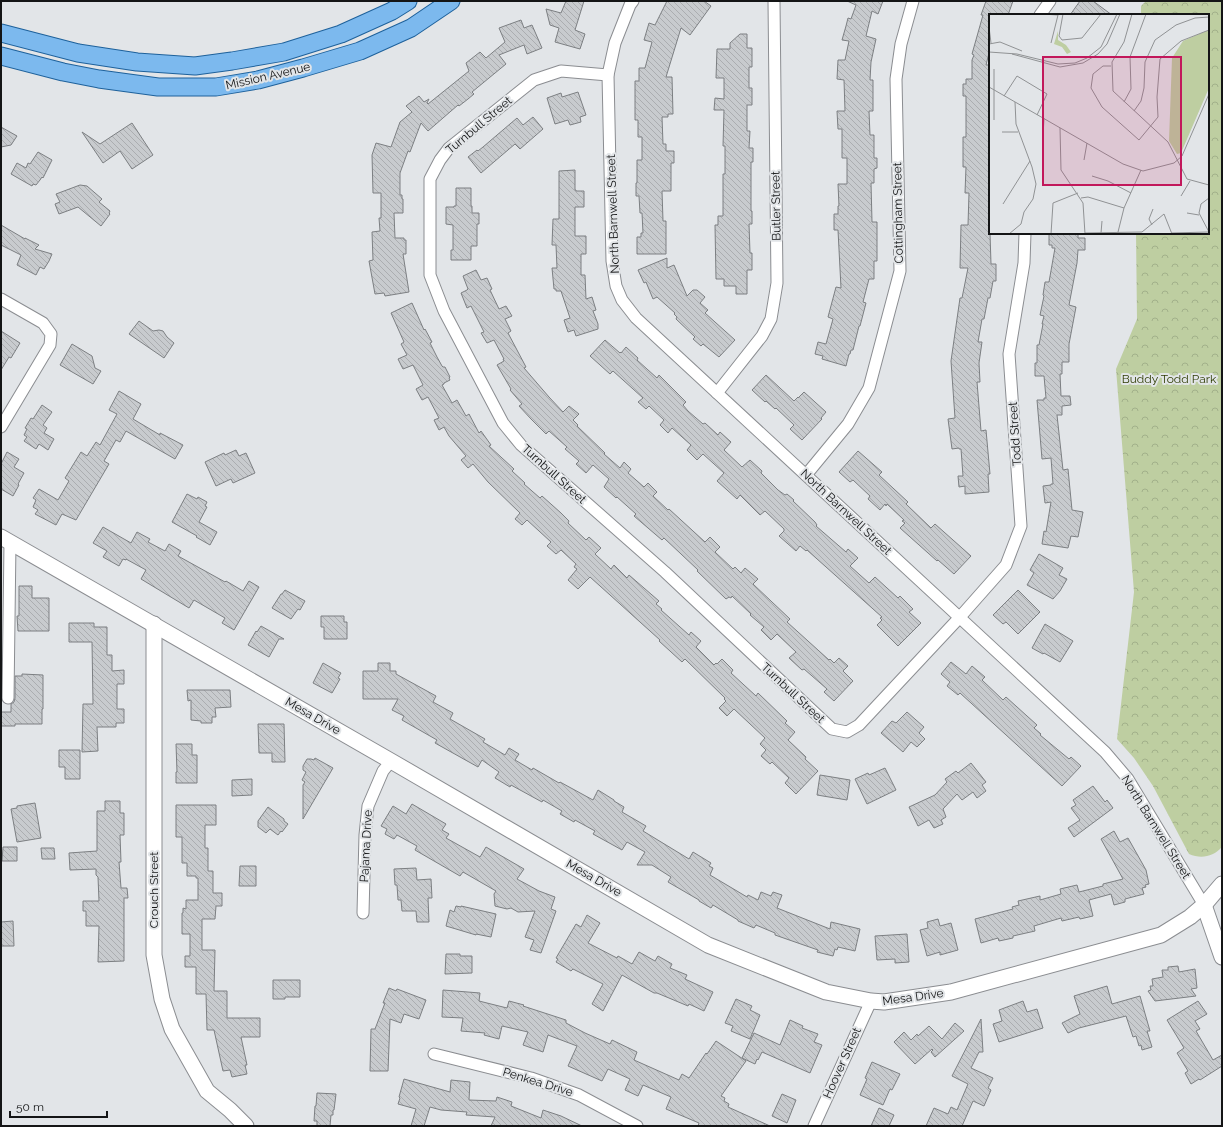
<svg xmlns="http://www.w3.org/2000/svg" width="1223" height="1127" viewBox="0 0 1223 1127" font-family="Raleway,sans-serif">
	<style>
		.park { fill: url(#park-crowns) }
		.building { fill: url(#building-back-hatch); stroke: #7c7f82 }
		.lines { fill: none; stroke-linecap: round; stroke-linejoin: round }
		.street-casing { stroke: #8b8d91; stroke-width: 13 }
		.secondary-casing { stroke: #8b8d91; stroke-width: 17 }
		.primary-casing { stroke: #1e619b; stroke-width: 19 }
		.street { stroke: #fff; stroke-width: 11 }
		.secondary { stroke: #fff; stroke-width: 15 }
		.primary { stroke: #7cb9ee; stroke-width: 17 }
		.labels { text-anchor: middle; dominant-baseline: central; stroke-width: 4; stroke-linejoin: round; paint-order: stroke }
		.street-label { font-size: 12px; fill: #141516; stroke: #e2e5e8 }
		.park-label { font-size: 12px; fill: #2f3d04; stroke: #e2e5e8 }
		.inset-road { fill: none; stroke: #909294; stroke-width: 1 }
		.view { fill: #c2185b; fill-opacity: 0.15; stroke: #c2185b; stroke-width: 2 }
		.inset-edge { fill: none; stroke: #141516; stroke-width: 2 }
	</style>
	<defs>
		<pattern id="park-crowns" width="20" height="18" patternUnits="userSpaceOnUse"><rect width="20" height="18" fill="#becea1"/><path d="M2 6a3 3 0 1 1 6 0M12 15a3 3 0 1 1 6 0" fill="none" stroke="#a2b08a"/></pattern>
		<pattern id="building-back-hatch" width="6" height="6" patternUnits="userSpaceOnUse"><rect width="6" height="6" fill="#c8cbce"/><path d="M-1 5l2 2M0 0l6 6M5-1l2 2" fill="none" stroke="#abadb0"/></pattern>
	</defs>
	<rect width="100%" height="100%" fill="#e2e5e8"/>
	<!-- park -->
	<path class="park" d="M1146,1H1222V847C1213,857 1201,859 1189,854L1153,786L1134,758L1117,739L1134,592L1116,369L1137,319L1136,233H1208V15H1141V6Z"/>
	<!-- building -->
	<g class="building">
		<path d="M566,1H584L575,30L585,34L580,49L555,42L559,28L550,25L546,9L561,13Z"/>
		<path d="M667,1H704L711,6L690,35L681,28L666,77H672L673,114H668V117H662L663,144H666V151H674V163H671V191H662L663,221H666V254H637V237H641V233H643L642,213H640L639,196H636V183H637V160H642V137H638V120H635V81H639V68H645L652,42L644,40L649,23L655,25Z"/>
		<path d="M847,1H883L878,14L872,11L866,36L876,39L871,62L870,80H873V111H869L870,135H874V158H877V168L874,169V183H871L872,222H877V261H874V279H869L863,302L866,303L860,326H859L853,350H851L850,354H849L846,366L822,359L823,356L815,354L818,342L826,344L833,319L828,317L836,287L841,288L838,230H834V214H838V206H839L838,184H847V158H842V129H838L837,111H845L844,80L837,79L838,60H845L849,41L842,40L846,26L848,18L851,19L856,5Z"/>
		<path d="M986,1H1013L1008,15H990V49L986,65H990V233L991,264H996V281H993L990,298H988L984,319H982L978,342H982L979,363L980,382H977L981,431L986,430L990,474H988L989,492L965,494V486L959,487L958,476H963L961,449H959V448L952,449L948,419L955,418L951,361L960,298H962L968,268H960L961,225H968L969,193H965L966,167H963V137H966V96H963V84H966V79H972V60L974,55L972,54L983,15H981Z"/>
		<path d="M1080,1H1093L1112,15H1070Z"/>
		<path d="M521,20L524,28L532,25L542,48L527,54L524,45L499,55L506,64L472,92L474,94L468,99L459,106L458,105L428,131L421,123L410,152L408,151L400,173V195H402V199H403V213H394L395,238H404V240H406V254H403L409,292L385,296L384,293L375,294L369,261L373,260L372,232L380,231L379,218H381V193H373L372,155L376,143L391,147L400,122L412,112L406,106L419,96L424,102L429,99L427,103L428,104L469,71L466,63L480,52L486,58L505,42L499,28Z"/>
		<path d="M740,34H747V48H752V67H749V88H752V105H747V131H750L749,148H753V162H751V211H752V224H749L750,253H752V270H747V294H736V286H724V279H716L715,225H718V216H723V174H725V146H723L724,110H714L715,98L724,99V78H716L717,49H730V43Z"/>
		<path d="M578,92L586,115L580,117L581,122L570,125L568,120L555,124L547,98L561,93L562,97Z"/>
		<path d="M533,117L543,129L520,149L515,144L481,173L468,157L477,150L478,151L483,147L517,118L523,125Z"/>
		<path d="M132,123L153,155L132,169L120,151L103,163L82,132L100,144Z"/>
		<path d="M1,127L17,136L11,145L1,147Z"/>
		<path d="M38,152L52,160L43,178L42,177L40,180L36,185L33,184L32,186L11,174L17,163L26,168L28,163L30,164Z"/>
		<path d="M575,170V190H576V191H584V207H575V236H586V254H581V275H585L586,299L592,297L596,310L593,311L598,324V329L576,336L574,330L568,332L564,320L570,318L561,291H556V289H554L552,268H557L556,245H552L553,219H559V171Z"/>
		<path d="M80,185L87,186L102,199L99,202L110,211L109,213L110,214L101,226L78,207L59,214L55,204L60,202L56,194Z"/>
		<path d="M456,188H471V206H472V213H479V224H477V246H471V260H451V250H453V225L446,224V207H454V206H456Z"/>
		<path d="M1,225L25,239V238L39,245L35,249L52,254L49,261L44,269L40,267L36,275L17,265L21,255L1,245Z"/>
		<path d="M1049,233H1078V238H1085V250H1078L1077,263L1069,305L1076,307L1069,344V362H1062V374H1060L1061,396H1070L1071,405L1062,406V415H1057L1063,470L1068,469L1072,510L1083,512L1078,537L1071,536L1068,548L1042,544L1044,531L1046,532L1051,502L1045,503L1043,486L1051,485V484H1053L1051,458L1042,459L1037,400H1044V398H1046L1044,376H1035V363H1037V345H1039L1043,324H1042L1044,316L1040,315L1044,296L1043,295L1045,282H1049L1055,248H1052V245H1049Z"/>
		<path d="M667,258V268L674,265L687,296L693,290H697L705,297L700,303L708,310L705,313L735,340L719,357L703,344L701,346L693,339L695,337L676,319L677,317L674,314L675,313L657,297L653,299L646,282L644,283L638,270Z"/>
		<path d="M476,270L481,280L487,278L492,289L490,290L499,309L506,306L512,316L505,319L511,331L508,333L526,367L524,368L549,397L563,412L569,406L579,414L573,420L578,425L577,426L605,453L604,454L620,468L624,462L631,469L628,473L644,487L648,483L657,492L653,496L668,510L669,509L705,542L710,537L720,547L715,552L733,569L735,567L741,573L745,568L758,579L753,584L790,619L787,622L829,660L830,659L834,663L839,658L848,666L843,671L853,681L834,701L824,692L827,689L804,669L802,670L789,658L796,652L777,634L771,640L761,630L764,627L750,615L751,614L732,596L731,598L729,597L726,599L697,571L698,570L664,538L662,540L634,516L636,514L617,497L616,498L604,487L609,479L593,465L586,473L576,464L579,461L565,449L567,447L549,431L546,434L531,419L519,406L522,404L510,390L511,389L497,365L504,361L503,359H504L494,340L487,343L481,333L484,332L471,306L467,308L461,293L467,290L468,289L463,276Z"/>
		<path d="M412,303L424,330L425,329L432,342L430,343L437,357L442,366L443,367H445L450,377L449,378L450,380L444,383V384L442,385L452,403L457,400L466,416L469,414L479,433L481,431L491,445L489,446L514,469L512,471L525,483L524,484L540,498L542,496L561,513L569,521L568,523L586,540L589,537L601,548L595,554L611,569L614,565L627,578L629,575L659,601L656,604L662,609L661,610L689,635L691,632L701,641L696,647L714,665L716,663L717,664L722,659L733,670L731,673L756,696L758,693L787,721L785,723L795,732L788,740L806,757L805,759L818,771L796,794L785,783L789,778L772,762L770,764L761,756L766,750L760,744L765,738L734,709L727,716L719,708L726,701L724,699L725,698L685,659L682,662L659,641L660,640L590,577L578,589L568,580L577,569L574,567L576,564L561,550L556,554L547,546L551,542L527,520L522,525L515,519L520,513L488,482L473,464L468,468L461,460L466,456L449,436L444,427L439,430L434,420L439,418L428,397L422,400L416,389L423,385L413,365L403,369L398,359L407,355L401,344L404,342L391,313Z"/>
		<path d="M139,321L153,331L159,330L163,331L167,337L174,343L164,358L129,334Z"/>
		<path d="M1,331L20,343L11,358L9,357L1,370Z"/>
		<path d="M605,340L620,353V352L621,353L626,347L638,358L637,360L657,378L659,375L686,402L683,405L688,411L703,424L705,423L718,435L720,432L731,442L724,450L742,467L750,460L762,471L761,473L778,490L785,495L787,494L794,500L793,501L815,522L817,525L816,526L846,552L848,549L858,558L850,566L869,583L875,577L898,598L900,596L913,609L909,612L921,623L898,646L877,625L882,620L880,618L882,617L807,550L806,551L800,546L796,551L779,536L784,531V529L765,511L760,515L740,495L737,499L717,481L724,473L703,454L697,460L687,450L691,445L672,428L668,433L660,425L664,420L649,406L646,409L638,402L643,398L613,371L610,374L590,356Z"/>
		<path d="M72,344L92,356L95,368L101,371L93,384L60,365Z"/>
		<path d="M766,375L794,401L798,397V398L804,392L826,412L821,418L822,419L802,440L790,429L794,425L776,408L775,409L766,401L765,402L752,390Z"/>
		<path d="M119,391L141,404L133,419L160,435V433L183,445L175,459L126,431L120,442L116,440L104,461L109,464L76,520L62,514L56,525L35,514L38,510L33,507L36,500L33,498L39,489L58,500L69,481L65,478L81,452L87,456L96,442L100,445L117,414L109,410Z"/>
		<path d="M42,405L52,412L43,425L47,428L44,433L54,439L48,450L39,444L36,449L24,441L27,437L24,435L27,429L25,428L31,418L33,419Z"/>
		<path d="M236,450L239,456L246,453L255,473L233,483L231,479L216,486L205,462L224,453L225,455Z"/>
		<path d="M858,451L882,472L879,475L908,502L906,504L931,528L935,524L971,556L954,574L938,560L937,561L900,528L905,523L902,521L904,520L887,504L886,506L885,504L880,510L868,499L870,496L853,480L850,482L839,472Z"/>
		<path d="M7,452L19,459L14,467L24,473L18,484L19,485L13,496L1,489V464Z"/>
		<path d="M187,494L197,499L198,497L207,502L205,506L207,507L199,522L217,532L210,545L196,537L197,536L172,522Z"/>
		<path d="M103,527L131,543L137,532L150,539L148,542L165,551L169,544L181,551L178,556L225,582L226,581L243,591L249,581L259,587L234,630L222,623L225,618L194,600L189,608L141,579L146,570L126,559V560L123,559L119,566L103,557L107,551L93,543Z"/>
		<path d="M1039,554L1063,568L1059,575L1067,579L1060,591L1053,599L1027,585L1034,573L1030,570Z"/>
		<path d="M19,586H32V598H49V631H18L17,616H19Z"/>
		<path d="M285,590L305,601L300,610L298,609L291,619L272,608L281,594H282Z"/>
		<path d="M1018,590L1040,612L1018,634L1006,622L1003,624L993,615Z"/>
		<path d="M321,616H344V622H347V639H324V627H321Z"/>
		<path d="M69,623H94V627H107V655H112V671L124,670V684H117V709H124V723H116V727H97L98,751L82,752L83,704H93L92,642H69Z"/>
		<path d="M1045,624L1073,641L1060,662L1044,653L1043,654L1032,648Z"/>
		<path d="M261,626L284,639H279L269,657L248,645L256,631L257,632Z"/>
		<path d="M951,662L966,674L972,666L985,677L982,680L1003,700L1006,697L1037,725L1034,728L1041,734L1040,735L1069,759L1071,757L1081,766L1062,786L960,693L958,695L947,686L950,682L941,674Z"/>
		<path d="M323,663L341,673L338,678L340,679L332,693L313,683Z"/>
		<path d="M378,663H390V671H396V674L436,696L433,702L453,713L450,719L485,739L483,742L505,755L509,748L519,754L515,760L532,770L533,768L559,783L560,782L593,800L598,790L614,800V801L624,807L622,812L646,826L643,831L689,859L693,852L711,863L709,866L713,868L710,875L747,897L748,895L758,900L761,892L771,896L773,892L782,895L777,908L830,929L831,922L860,929L855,951L838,947L837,950L835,949L833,956L817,952L818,950L775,935V933L756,925L754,928L738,921V920L713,905L711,908L699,901V900L668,882L671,877L652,865H637L645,852L627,842L622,850L593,834L595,831L575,820L574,822L560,814L562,811L543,800L542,802L511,785L510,787L495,778L499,772L482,760L478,767L435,743L437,740L402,720L404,716L392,710L398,699H363V671H378Z"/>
		<path d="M22,674L43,675V709H42V724H15V726H1V712H11V704L14,702L15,698V676H22Z"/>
		<path d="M187,690H230L231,707L215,708L216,717H212V723H201V721L191,720V700L188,701Z"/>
		<path d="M907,712L924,727L919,733L925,739L917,747L911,742L903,752L881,733L892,721L896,723Z"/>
		<path d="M258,724H284L285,762H272V753H259Z"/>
		<path d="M176,744H192V755H197V783H176V772H177Z"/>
		<path d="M59,750H80V779H65V767H59Z"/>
		<path d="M315,758L333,768L303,819V785L305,782L302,780L306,772L303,770V766L307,759H311L314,760Z"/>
		<path d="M971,763L986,782L982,785L986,791L977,798L973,792L962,800L957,794L943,809L946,817L941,820L943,824L934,828L929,820L918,826L909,807L935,795L947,782L945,779L956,771L958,773Z"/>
		<path d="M885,768L896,790L867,804L855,779L868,773L869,775Z"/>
		<path d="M820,775L850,780L847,800L817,795Z"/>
		<path d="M252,779V795L232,796V780Z"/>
		<path d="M1093,786L1105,802L1107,800L1113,808L1074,837L1068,828L1080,820L1071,808L1076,805L1073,800Z"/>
		<path d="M105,801H120V813H124V835H120L121,862H119L121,888H127L128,898H124V961L98,962L99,926H86V911H83V901H99L98,877L96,875V869L70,870L69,853L97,851V811H105Z"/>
		<path d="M35,803L41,838L17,842L11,809L17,808V806Z"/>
		<path d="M412,804L446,824L442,830L449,834L446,838L480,857L486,847L524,869L517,879L539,891L555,897L551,909L556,911L541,953L530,950L534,940L525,937L535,911L518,912L511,908L507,909L495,906L494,894L496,891L463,872L460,876L415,850L417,846L397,835L394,839L385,834L387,829L381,826L393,806L406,814Z"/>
		<path d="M176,805H216V825H205V848H208V871H213V893H222V906H216L215,919H202V950H215L214,991H227V1018H260V1037H241L247,1065H245L247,1074L232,1077L230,1070L223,1071L214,1030H207L206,994H196V967H185V956H190V934H182V913H183V908L186,909V900H198V878H196V876H187V863H182V837H176Z"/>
		<path d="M268,807L284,819V821L288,824L282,832L281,831L278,835L270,829L266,833L258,827V821Z"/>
		<path d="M1114,831L1120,842L1128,838L1146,870L1149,884L1145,885L1146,887L1142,888L1144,894L1125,899V902L1114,905L1111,894L1089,900L1093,916L1080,919L1079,917L1062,921L1061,918L1034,926L1035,931L1013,936V938L999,941L998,938L981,943L975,919L1013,909L1012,907L1019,905L1018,901L1040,896V900L1061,894L1060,889L1077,885L1079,892L1103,886V884L1123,879L1101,839Z"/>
		<path d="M3,847H17V861H2Z"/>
		<path d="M41,848H54L55,859H42Z"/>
		<path d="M240,866H256V886H239Z"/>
		<path d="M416,868L417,880L431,879L432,898H428L429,922H417L416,911H402L401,900H398L397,885H395L394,869Z"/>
		<path d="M456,906L461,907V906L496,914L491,937L476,934V935L446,926L450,910L454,912Z"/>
		<path d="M587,915L600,923L588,943L617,958L618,956L632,964L639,952L655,961L658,956L672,964L670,968L687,975L685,979L713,992L704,1011L689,1004L688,1006L657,993H654L622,975L603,1011L592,1004L603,984L573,969L571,971L556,962L558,959L556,958L576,924L581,927Z"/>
		<path d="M938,919L940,926L951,923L958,950L940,955V952L927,956L920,930L928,928L927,922Z"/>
		<path d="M13,921L14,946H1V922Z"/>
		<path d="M907,934L909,962L895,963V959L877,960L875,936Z"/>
		<path d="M446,954H460V956H472V973L445,974Z"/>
		<path d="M1178,966L1179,972L1195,969L1197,988L1191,989L1196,996L1155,1001L1148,991L1151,990L1150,986H1153L1152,979L1163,977L1162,970H1168V967Z"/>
		<path d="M273,980H300V997H285V999H273Z"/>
		<path d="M1107,986L1112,1004L1140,996L1150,1031H1147L1152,1047L1142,1050L1141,1045L1139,1046L1136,1036L1133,1037L1126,1016L1079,1028L1068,1033L1062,1023L1080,1014L1074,996Z"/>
		<path d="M389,988L396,991L397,989L426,1000L419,1019L404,1014L401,1023L390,1019L388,1071H370L371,1029H375L385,1003H383Z"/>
		<path d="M443,990L480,993L479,1001L507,1008L509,1001L524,1005L523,1006L566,1020V1023L585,1033L610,1044L612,1040L637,1052L634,1060L679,1080L682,1074L689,1078L706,1053L707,1054L716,1041L746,1061L721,1096L725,1098L724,1101L729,1104L728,1107L770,1126H698L699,1123L666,1109L671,1097L643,1085L638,1096L625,1090L630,1079L608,1069L602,1081L568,1066L577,1046L548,1035L543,1052L523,1045L528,1032L502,1026L499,1039L484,1035L485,1033L461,1031L463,1018L442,1017Z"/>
		<path d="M736,999L752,1006L750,1010L760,1015L750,1039L731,1031L733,1026L725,1023Z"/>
		<path d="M1023,1001L1027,1012L1037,1009L1043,1028L999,1042L993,1024L1002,1021L999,1010Z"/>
		<path d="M1198,1001L1207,1014L1195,1021L1200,1029L1196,1031L1213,1060L1222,1055V1066L1200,1080L1199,1079L1191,1084L1185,1073L1188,1071L1177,1053L1184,1048L1167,1020Z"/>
		<path d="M981,1019L983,1052H979L971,1068L993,1078L988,1088L991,1090L984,1106L973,1101L962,1126H926L934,1108L948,1114L951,1107L957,1110L968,1084L952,1076Z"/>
		<path d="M790,1020L803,1026L802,1028L818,1034L814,1042L822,1045L810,1073L762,1052L758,1060L757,1059L755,1064L742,1058L754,1033L780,1045Z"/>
		<path d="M955,1023L964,1031L935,1057L931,1052L933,1050L932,1049L915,1064L894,1042L904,1032L911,1040L917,1034L918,1036L929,1026L942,1039Z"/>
		<path d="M872,1062L900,1074L892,1090L890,1089L883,1105L860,1095L867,1079L865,1078Z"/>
		<path d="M404,1079L450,1092L451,1080L470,1082L469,1100L496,1101L497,1097L512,1102L511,1106L541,1118L543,1110L561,1116L582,1126H491L495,1117L466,1115L467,1112L441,1110L430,1107L424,1126H411L416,1109L398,1104L400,1098L399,1097Z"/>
		<path d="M317,1093L336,1094L334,1110H333V1115H331L330,1126H317V1121H314L315,1106H316Z"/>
		<path d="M782,1094L796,1100L787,1123L772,1116Z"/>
		<path d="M879,1108L894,1115L889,1126H871Z"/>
	</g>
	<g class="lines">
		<defs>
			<g id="street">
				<path d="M633,1L630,5L615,43L608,75L612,261L616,286L622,300L636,318L1105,752L1128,779L1204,905"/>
				<path d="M1040,15L1050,1"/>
				<path d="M608,75L561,71L534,80L449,148L440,160L430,179V275L444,311L503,423L521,445L665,572L832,729L847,732L859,725L960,617L1006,565L1021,526L1009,354L1024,263L1025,233"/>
				<path d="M1,299L43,323L51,334L50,345L1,427"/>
				<path d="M717,393L762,336L771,319L777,283L774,1"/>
				<path d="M806,475L848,424L869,388L900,271L896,79L901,44L913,1"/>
				<path d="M8,698L10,542"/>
				<path d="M363,913L365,835L368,806L383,771L391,761"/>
				<path d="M434,1054L531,1078L579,1095L637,1126"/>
				<path d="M814,1126L871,1001"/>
			</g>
			<g id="secondary">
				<path d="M1,537L391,761L708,945L826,992L871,1001L884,1002L951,992L1161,935L1190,917L1204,905L1222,884"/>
				<path d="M154,624V955L162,999L172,1029L207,1091L230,1110L246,1126"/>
				<path d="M1204,905L1222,957"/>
			</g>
			<g id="primary">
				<path d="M1,33L78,53L137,62L195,66L232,61L284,52L341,34L392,11L408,1"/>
				<path d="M1,56L63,72L99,79L158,87H216L258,80L303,68L360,51L411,28L451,1"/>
			</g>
		</defs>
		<!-- street casing -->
		<use href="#street" class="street-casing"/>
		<!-- secondary casing -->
		<use href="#secondary" class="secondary-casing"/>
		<!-- primary casing -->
		<use href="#primary" class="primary-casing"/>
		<!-- street -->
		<use href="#street" class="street"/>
		<!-- secondary -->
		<use href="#secondary" class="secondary"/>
		<!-- primary -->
		<use href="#primary" class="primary"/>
	</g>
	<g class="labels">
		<!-- street labels -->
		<g class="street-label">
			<text transform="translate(268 76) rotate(-13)">Mission Avenue</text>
			<text transform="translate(479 125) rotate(-40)">Turnbull Street</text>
			<text transform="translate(776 206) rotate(-91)">Butler Street</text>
			<text transform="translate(898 213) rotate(-91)">Cottingham Street</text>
			<text transform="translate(613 214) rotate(-92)">North Barnwell Street</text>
			<text transform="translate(1015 434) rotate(-94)">Todd Street</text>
			<text transform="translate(554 474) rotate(42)">Turnbull Street</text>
			<text transform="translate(846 512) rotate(43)">North Barnwell Street</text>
			<text transform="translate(793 693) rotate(43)">Turnbull Street</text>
			<text transform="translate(313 716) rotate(30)">Mesa Drive</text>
			<text transform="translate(1156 827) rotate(58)">North Barnwell Street</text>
			<text transform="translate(366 846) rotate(-87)">Pajama Drive</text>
			<text transform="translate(594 878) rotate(30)">Mesa Drive</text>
			<text transform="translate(154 890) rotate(-90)">Crouch Street</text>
			<text transform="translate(913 997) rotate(-8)">Mesa Drive</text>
			<text transform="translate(842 1063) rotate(-66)">Hoover Street</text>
			<text transform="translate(538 1082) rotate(17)">Penkea Drive</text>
		</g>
		<!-- park labels -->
		<g class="park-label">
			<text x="1169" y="379">Buddy Todd Park</text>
		</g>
	</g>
	<!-- overview -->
	<g transform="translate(989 14)">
		<rect width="220" height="220" fill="#e2e5e8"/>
		<path d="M69,17V26L77,31L82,38L78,40L73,33L65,30ZM217,17H220V74L192,139L188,140L180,127L183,44L194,27Z" fill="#becea1"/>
		<path class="inset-road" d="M54,0L69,1M74,0L70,22L73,26L93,24L112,0M143,0L135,28L123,48L124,77L179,128L198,165L220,171M0,13L2,29M62,29L69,1M0,30L11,28L33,37M0,38L28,40L69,50L86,49L98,44L112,33L128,0M23,40L71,53L94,49L109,40L118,30L131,0M122,52H114L104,60L102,74L113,93L150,126L169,103L168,83L171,45L192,27L220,16M5,55V106M0,73L134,150L154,157L185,149L193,142L220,80M15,82L28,62L58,80L48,101M135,88L142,75L141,43L157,0M145,97L152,87L155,74L156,48L166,26L187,11L206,4L220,3M71,114L72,156L94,189L96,220M13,118H29M54,122L55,104M95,146L98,129M103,162L119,167L142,179M192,182L201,167M92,184L99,183L135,194M220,184L212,190L210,199L220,218M14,190L41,147M198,199L210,201M163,211L160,205L164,195M129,218L135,194L152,156M96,219L153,218L175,200L183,220M112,219L113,207M183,219L219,218M20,220L32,210L35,198L44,185L47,170L43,153L27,110L26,88M62,220L64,189L89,179"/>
		<path class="view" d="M54,43H192V171H54Z"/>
		<rect width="220" height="220" class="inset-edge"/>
	</g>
	<!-- border -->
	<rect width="1223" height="1127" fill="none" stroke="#141516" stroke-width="4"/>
	<!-- scale -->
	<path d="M10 1111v6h97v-6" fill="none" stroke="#141516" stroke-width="2"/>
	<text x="16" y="1111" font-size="12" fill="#141516" stroke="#e2e5e8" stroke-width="3" paint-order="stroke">50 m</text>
</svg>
